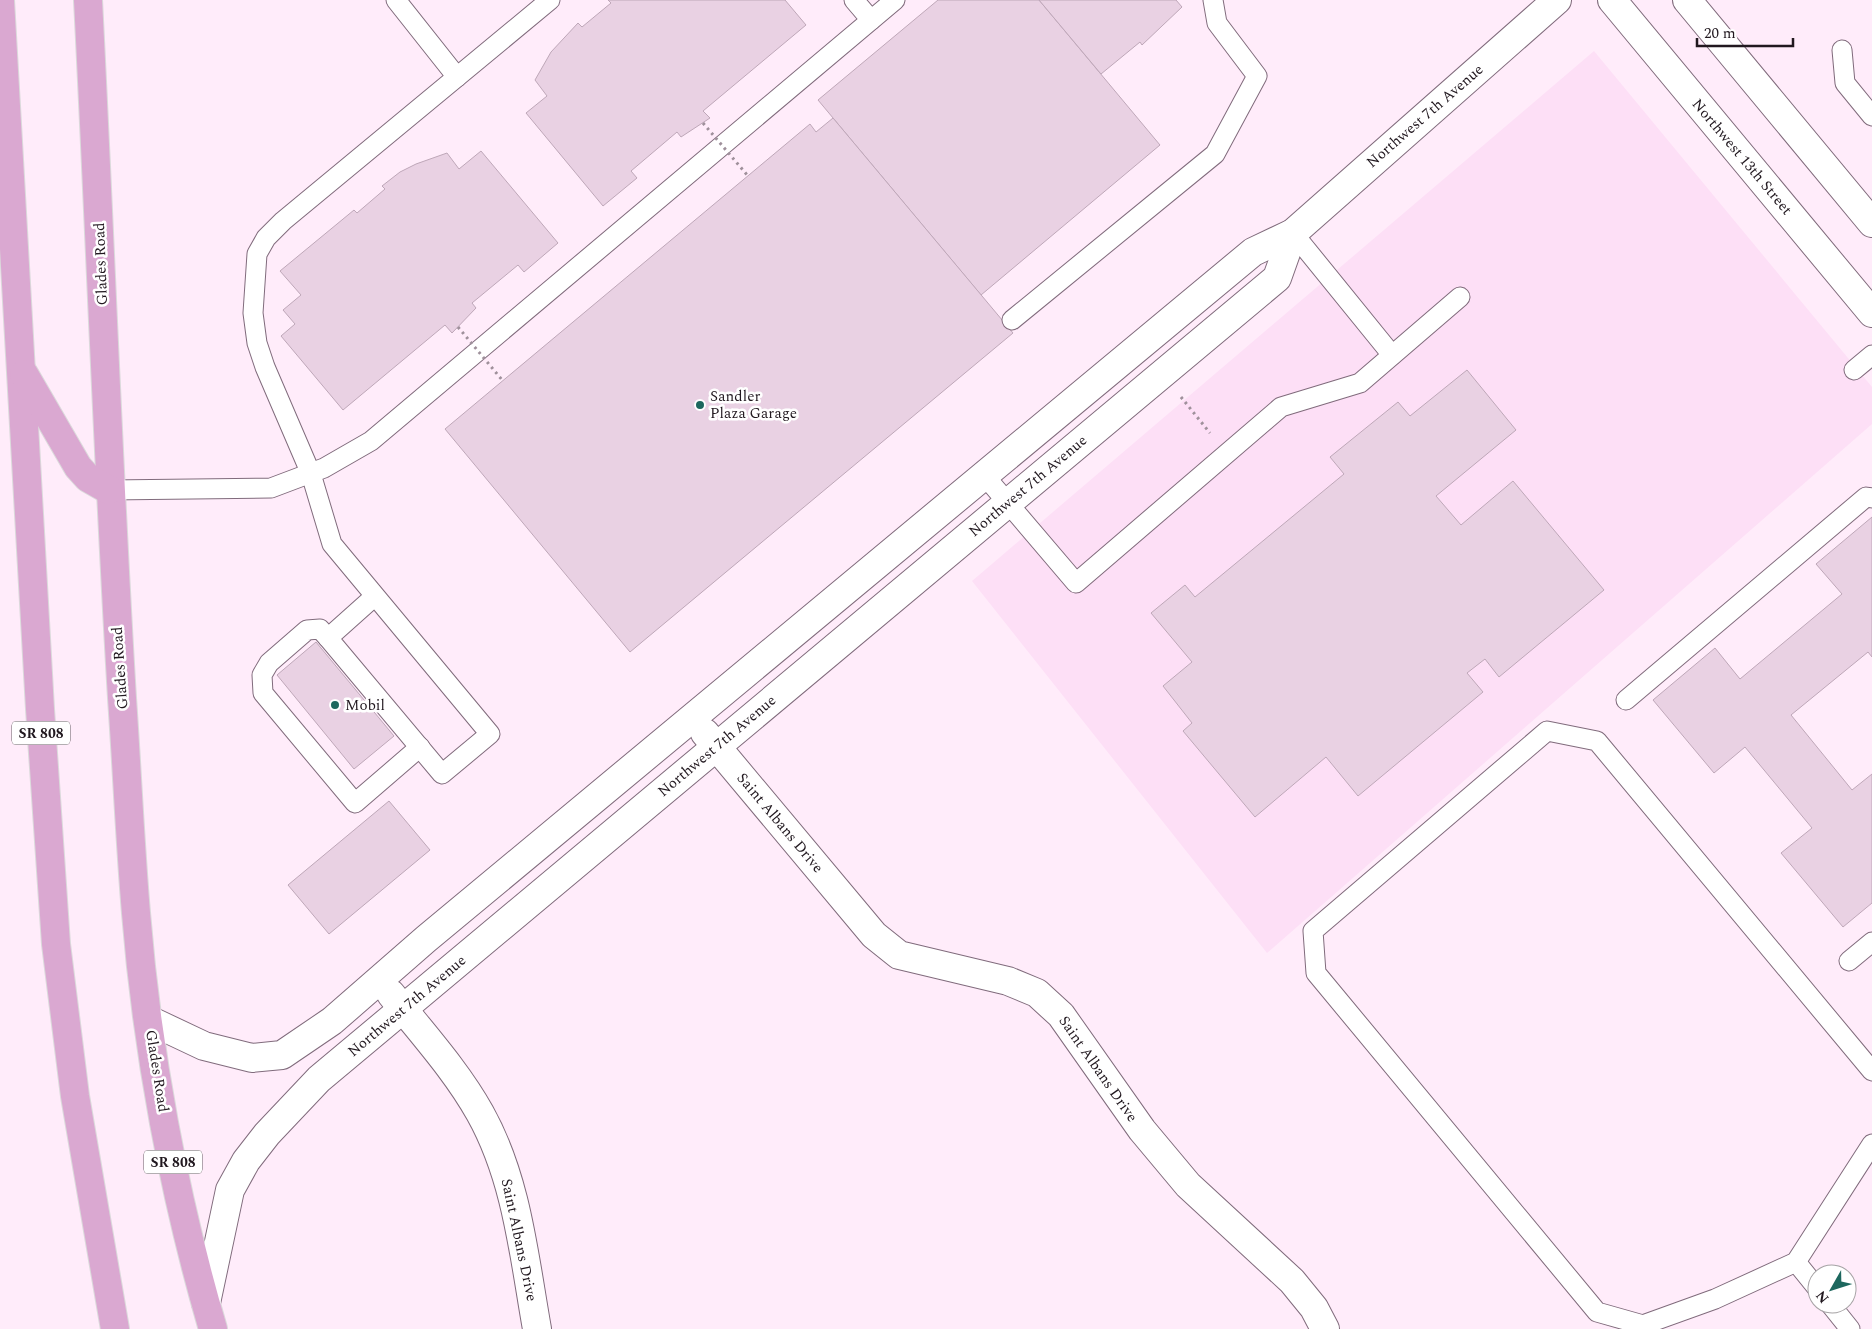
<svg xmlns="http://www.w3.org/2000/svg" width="1872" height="1329" viewBox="0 0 1872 1329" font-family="Spectral,serif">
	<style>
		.built { fill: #fddff6 }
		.building { fill: #e9d1e3; stroke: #bea7b8 }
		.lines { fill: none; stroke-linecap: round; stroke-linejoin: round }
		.lane-casing { stroke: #806b7c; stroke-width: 21 }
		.street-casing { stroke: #806b7c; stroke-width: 30 }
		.secondary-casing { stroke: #806b7c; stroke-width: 30 }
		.primary-casing { stroke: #dbdadb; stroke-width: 30 }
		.path { stroke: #9f909b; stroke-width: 3; stroke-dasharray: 2.5 4; stroke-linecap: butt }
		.lane { stroke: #fff; stroke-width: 19 }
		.street { stroke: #fff; stroke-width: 28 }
		.secondary { stroke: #fff; stroke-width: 28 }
		.primary { stroke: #daa8d1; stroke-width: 28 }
		.path-bridge { stroke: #9f909b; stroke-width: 3; stroke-dasharray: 2.5 4; stroke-linecap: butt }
		.poi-dot { fill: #1d675e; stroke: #fff; stroke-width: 2 }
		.labels { text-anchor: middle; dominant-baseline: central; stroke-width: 5; stroke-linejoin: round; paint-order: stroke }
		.shield { fill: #fff; stroke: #645d62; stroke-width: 1 }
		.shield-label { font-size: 14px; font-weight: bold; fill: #21181f }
		.street-label { font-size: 15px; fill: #21181f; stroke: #fff }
		.poi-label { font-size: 15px; fill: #21181f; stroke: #fff; text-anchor: start }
	</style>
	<rect width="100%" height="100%" fill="#ffecfa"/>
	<!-- built -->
	<path class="built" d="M1594,51L1872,387V424L1267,953L972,581Z"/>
	<!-- building -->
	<g class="building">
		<path d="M608,0H785L806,25L703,111L710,118L681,137L677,132L631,171L637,178L603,206L526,113L547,96L535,80L551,52L578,23L582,27L611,3Z"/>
		<path d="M938,0H1039L1160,145L981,295L818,100Z"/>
		<path d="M1039,0H1176L1182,7L1142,45L1140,42L1101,74Z"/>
		<path d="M833,118L1013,333L630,652L445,429L810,124L816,132Z"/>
		<path d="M481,151L558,243L524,272L518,265L472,303L476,308L452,333L445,325L343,410L281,336L295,324L283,310L301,295L280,271L354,210L357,213L385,189L382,186L400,172L416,164L447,153L459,169Z"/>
		<path d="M1467,370L1516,430L1436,496L1461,525L1513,481L1604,590L1499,677L1485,659L1467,673L1483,692L1358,796L1326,757L1255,817L1183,731L1192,723L1163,686L1192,662L1151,613L1185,585L1195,597L1344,474L1330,457L1398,402L1410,416Z"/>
		<path d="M1872,517V657L1868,652L1791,715L1852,790L1872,774V903L1843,927L1781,853L1812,828L1745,747L1714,773L1653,700L1715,648L1740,679L1842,594L1816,564Z"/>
		<path d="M316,642L394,736L354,769L277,675Z"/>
		<path d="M389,801L430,850L329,934L288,885Z"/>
	</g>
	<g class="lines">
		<defs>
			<g id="lane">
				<path d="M396,0L457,77"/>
				<path d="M854,0L871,20"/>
				<path d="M1842,50L1845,83L1872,116"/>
				<path d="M1293,233L1392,355"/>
				<path d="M1012,320L1215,154L1257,76L1217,23L1213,0"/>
				<path d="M1854,370L1872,355"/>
				<path d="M984,475L1076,583L1281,407L1360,383L1460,297"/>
				<path d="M109,490L271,488L324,468L371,441L895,0"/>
				<path d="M375,596L328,638L442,774L490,734L332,544L311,474L265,367L257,343L253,313L257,254L266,238L283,221L550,0"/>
				<path d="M328,638L320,629L307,630L269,663L262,675L263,693L355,803L420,747"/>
				<path d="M1626,700L1866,497L1872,498"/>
				<path d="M1849,961L1872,942"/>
				<path d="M1872,1071L1597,741L1547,731L1313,931L1316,973L1597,1312L1643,1325L1715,1299L1796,1262L1872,1144"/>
				<path d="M1796,1262L1817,1288"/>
				<path d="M1830,1304L1850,1329"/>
			</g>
			<g id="street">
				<path d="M705,733L874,935L899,955L1008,981L1037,993L1061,1015L1142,1130L1188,1185L1292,1281L1314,1308L1325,1329"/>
				<path d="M391,994C421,1032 456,1070 480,1113C517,1179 524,1256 537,1329"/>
				<path d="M149,1020L204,1046L252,1058L282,1055L332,1021L426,939L1253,252L1293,233L1557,0"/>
				<path d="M206,1303L230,1190L246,1161L267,1134L319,1079L1277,278L1293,233"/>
			</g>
			<g id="secondary">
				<path d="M1612,0L1872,313"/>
				<path d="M1687,0L1872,223"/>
			</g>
			<g id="primary">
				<path d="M0,0L40,709L56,944L75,1096L115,1329"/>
				<path d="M88,0C100,233 108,466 122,698C127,770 130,842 136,913C147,1051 174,1196 213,1329"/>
				<path d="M24,374L78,467L88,478L109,490"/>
			</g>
		</defs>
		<!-- lane casing -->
		<use href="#lane" class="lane-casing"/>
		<!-- street casing -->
		<use href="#street" class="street-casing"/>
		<!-- secondary casing -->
		<use href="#secondary" class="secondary-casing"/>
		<!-- primary casing -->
		<use href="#primary" class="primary-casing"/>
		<!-- path -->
		<path class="path" d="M1181,397L1210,433"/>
		<!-- lane -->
		<use href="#lane" class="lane"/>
		<!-- street -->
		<use href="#street" class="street"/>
		<!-- secondary -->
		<use href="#secondary" class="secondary"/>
		<!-- primary -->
		<use href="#primary" class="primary"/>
		<!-- path-bridge -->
		<g class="path-bridge">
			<path d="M703,123L748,176"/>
			<path d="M458,327L503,381"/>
		</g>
	</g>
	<!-- markers -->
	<g class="poi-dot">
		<circle cx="700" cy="405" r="5"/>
		<circle cx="335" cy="705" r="5"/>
	</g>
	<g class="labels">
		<!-- shield labels -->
		<g class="shield">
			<rect x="12" y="721.5" width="58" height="23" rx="4"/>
			<rect x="144" y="1150.5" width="58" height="23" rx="4"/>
		</g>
		<g class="shield-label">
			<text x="41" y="733">SR 808</text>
			<text x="173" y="1162">SR 808</text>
		</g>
		<!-- street labels -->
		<g class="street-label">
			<text transform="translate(1425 116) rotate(-41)">Northwest 7th Avenue</text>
			<text transform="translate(1742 157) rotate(50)">Northwest 13th Street</text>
			<text transform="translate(101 264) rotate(-92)">Glades Road</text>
			<text transform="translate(1028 486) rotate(-40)">Northwest 7th Avenue</text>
			<text transform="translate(120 668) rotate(-94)">Glades Road</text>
			<text transform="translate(717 746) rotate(-40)">Northwest 7th Avenue</text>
			<text transform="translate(780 823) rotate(50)">Saint Albans Drive</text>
			<text transform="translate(407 1006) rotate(-40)">Northwest 7th Avenue</text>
			<text transform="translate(1098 1069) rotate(55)">Saint Albans Drive</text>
			<text transform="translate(157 1071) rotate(81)">Glades Road</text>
			<text transform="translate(519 1240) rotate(78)">Saint Albans Drive</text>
		</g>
		<!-- poi labels -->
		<g class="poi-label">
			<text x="710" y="396">Sandler<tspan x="710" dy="17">Plaza Garage</tspan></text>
			<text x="345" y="705">Mobil</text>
		</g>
	</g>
	<!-- north arrow -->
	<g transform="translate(1832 1289) rotate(231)"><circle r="24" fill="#ffffff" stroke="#a6a3a5"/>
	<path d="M0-4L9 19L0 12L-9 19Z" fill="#1d675e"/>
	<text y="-8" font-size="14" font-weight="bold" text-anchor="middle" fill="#21181f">N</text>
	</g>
	<!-- scale -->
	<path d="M1697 38v8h96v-8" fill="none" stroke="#21181f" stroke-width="2.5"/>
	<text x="1704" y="38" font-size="15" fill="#21181f" stroke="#ffffff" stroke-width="4" paint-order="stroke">20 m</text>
</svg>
